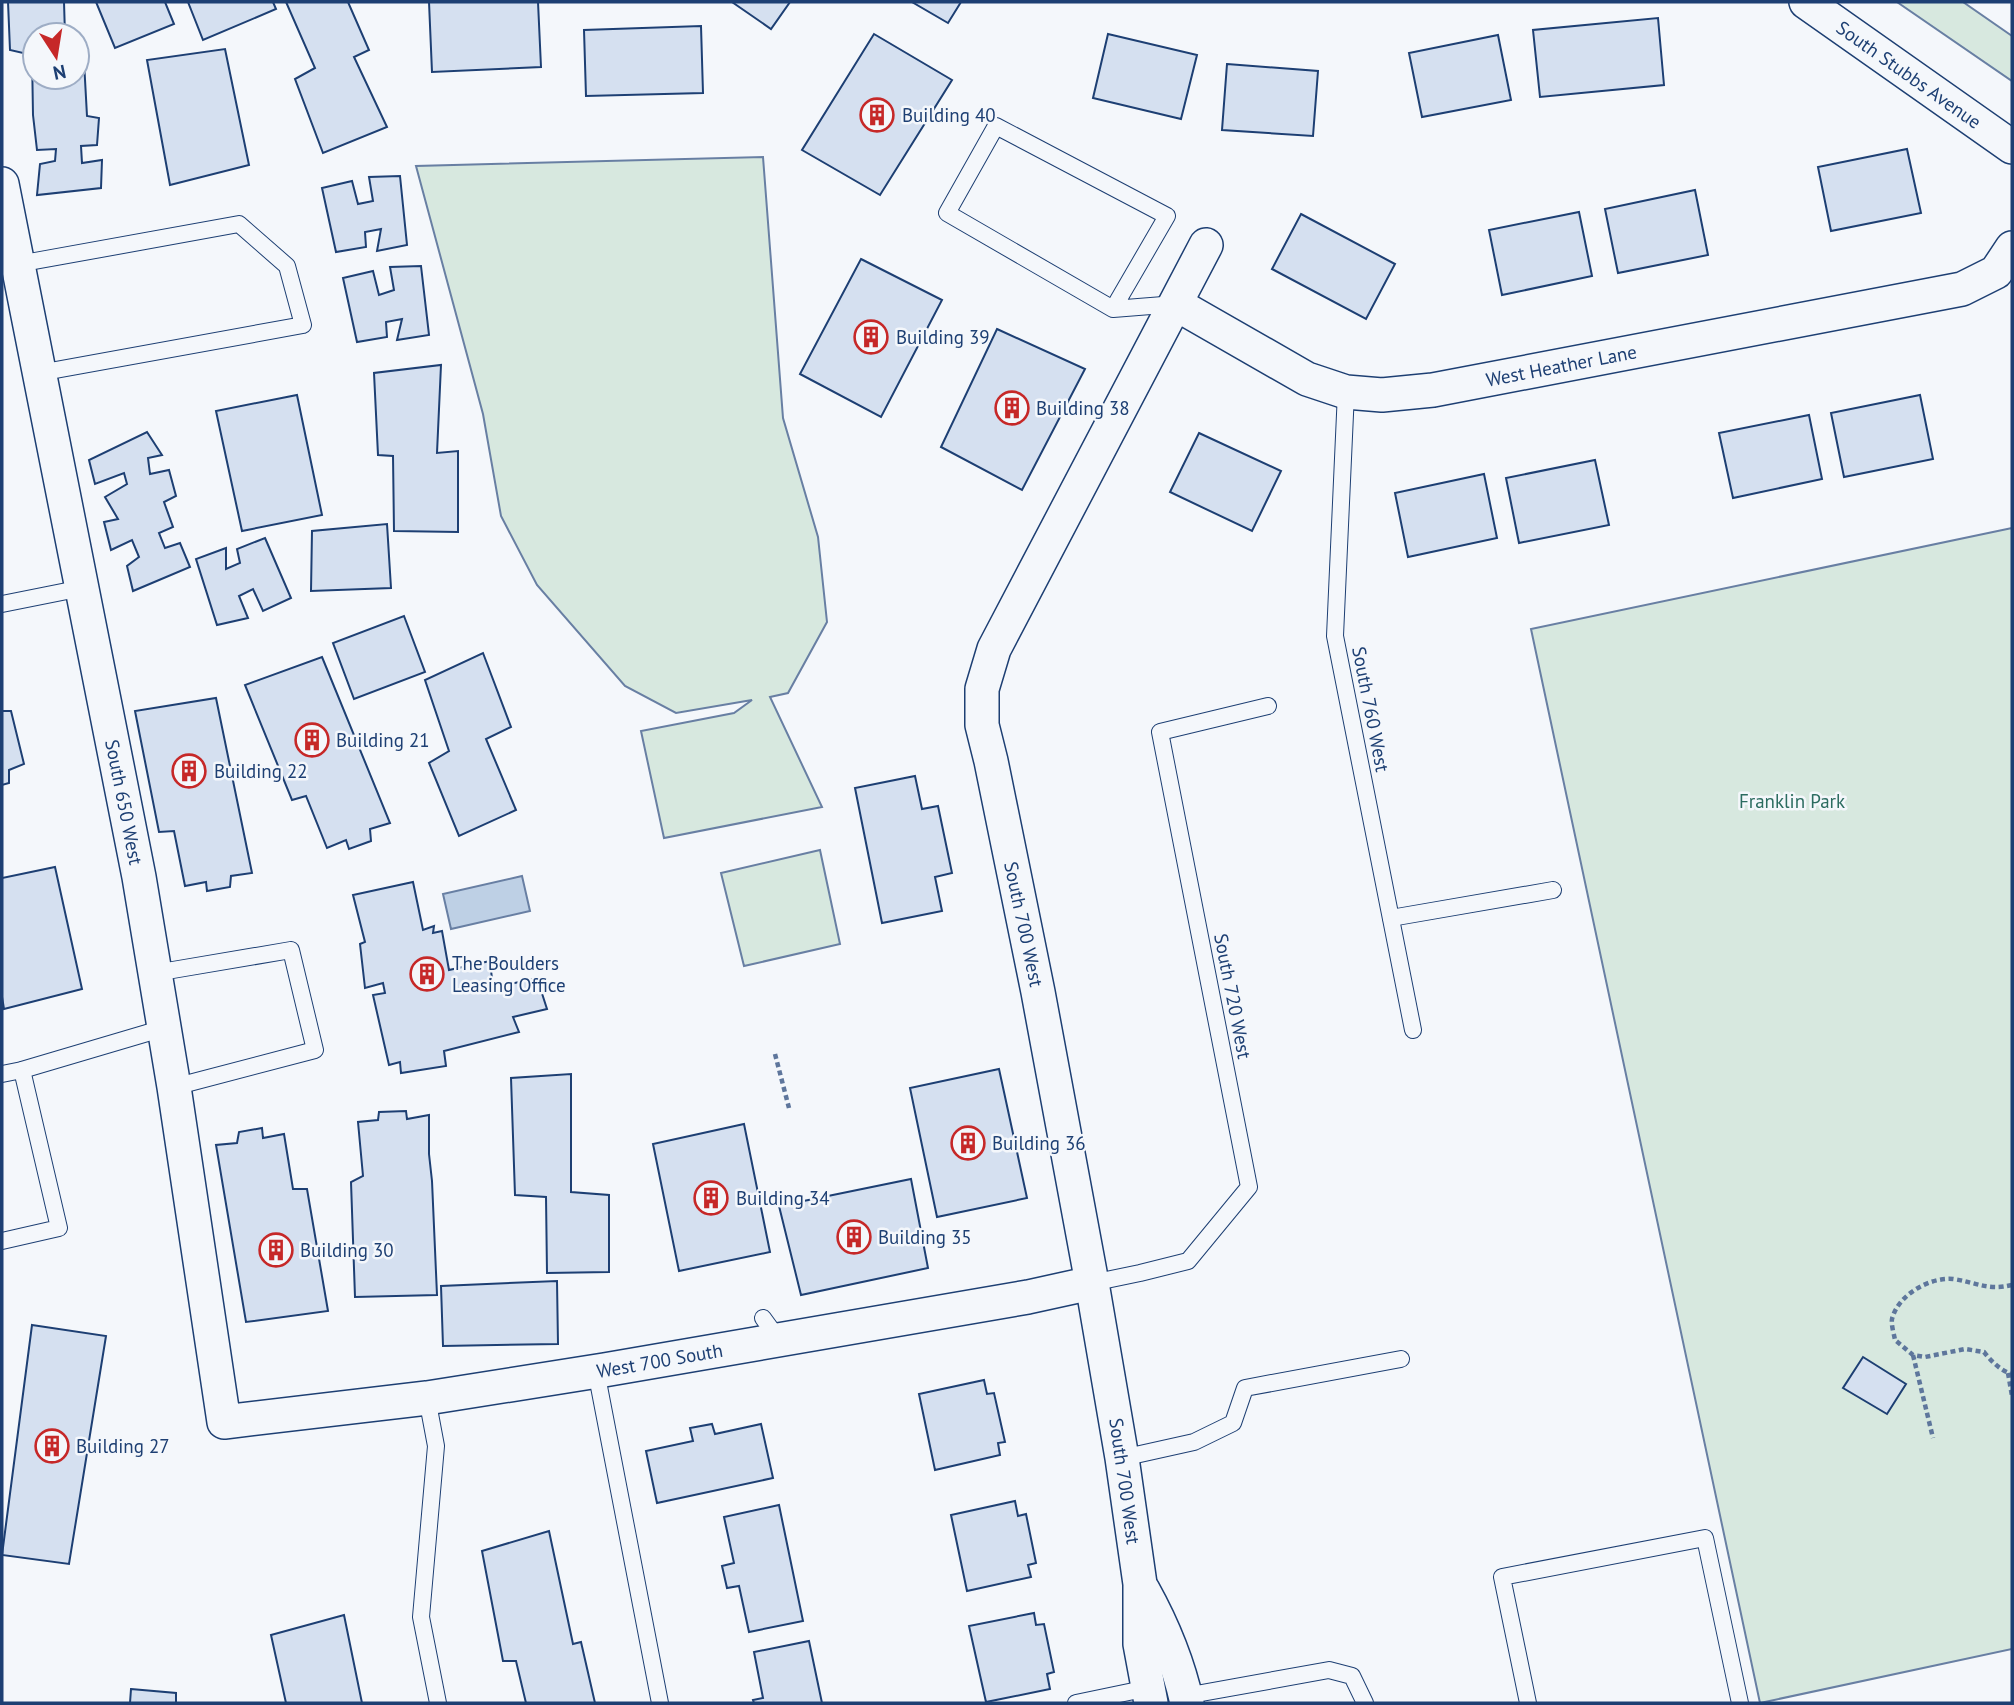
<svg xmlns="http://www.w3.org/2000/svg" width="2014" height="1705" viewBox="0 0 2014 1705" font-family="'PT Sans',sans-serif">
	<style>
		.green { fill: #d7e8df; stroke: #687fa3; stroke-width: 2 }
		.water { fill: #bed0e5; stroke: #687fa3; stroke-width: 2 }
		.building { fill: #d5e0f0; stroke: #1d3f73; stroke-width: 2 }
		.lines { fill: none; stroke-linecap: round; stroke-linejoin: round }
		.lane-casing { stroke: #1d3f73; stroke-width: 18 }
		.street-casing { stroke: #1d3f73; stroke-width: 36 }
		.path { stroke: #5e769c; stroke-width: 4.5; stroke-dasharray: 5 3.5; stroke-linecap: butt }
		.lane { stroke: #f4f7fb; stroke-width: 16 }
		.street { stroke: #f4f7fb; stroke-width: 33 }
		.labels { text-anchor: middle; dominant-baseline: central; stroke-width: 5; stroke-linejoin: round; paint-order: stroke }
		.street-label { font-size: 19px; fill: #1d3f73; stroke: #f4f7fb }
		.poi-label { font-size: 19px; fill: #1d3f73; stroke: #f4f7fb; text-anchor: start }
		.park-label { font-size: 19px; fill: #2c6c60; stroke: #f4f7fb }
	</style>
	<rect width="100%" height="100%" fill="#f4f7fb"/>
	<!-- green -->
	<g class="green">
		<path d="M1897,2H1963L2012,36V81Z"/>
		<path d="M763,157L783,418L818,537L827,622L788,693L770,697L822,807L664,838L641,731L734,713L752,700L676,713L625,686L537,585L501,516L483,414L416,166Z"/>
		<path d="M2012,528V1649L1760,1703L1531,629Z"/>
		<path d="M820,850L840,944L744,966L721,873Z"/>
	</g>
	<!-- water -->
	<path class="water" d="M522,876L530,911L451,929L443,894Z"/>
	<!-- building -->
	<g class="building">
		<path d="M8,2H64L65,35H35V77H77V43H83L87,116L99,118L97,145L81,146L82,163L102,160L101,188L37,195L40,164L55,161L56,149L37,150L33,115L32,55L10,50Z"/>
		<path d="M96,2H165L174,24L115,48Z"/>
		<path d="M188,2H273L276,9L203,40Z"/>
		<path d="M286,2H348L369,50L354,57L387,127L323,153L295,79L315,68Z"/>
		<path d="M429,2H538L541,67L432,72Z"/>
		<path d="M732,2H790L771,29Z"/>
		<path d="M912,2H961L948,23Z"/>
		<path d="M1658,18L1664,85L1540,97L1533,30Z"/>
		<path d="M701,26L703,93L586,96L584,30Z"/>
		<path d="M874,34L952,80L880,195L802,150Z"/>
		<path d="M1108,34L1197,55L1181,119L1093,98Z"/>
		<path d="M1498,35L1511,100L1422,117L1409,53Z"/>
		<path d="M225,49L249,165L170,185L147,60Z"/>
		<path d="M1227,64L1318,71L1313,136L1222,130Z"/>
		<path d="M1907,149L1921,213L1831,231L1818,167Z"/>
		<path d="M400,176L407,245L377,251L381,229L365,232L366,247L336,252L322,188L352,181L358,204L373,201L369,177Z"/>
		<path d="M1695,190L1708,255L1618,273L1605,209Z"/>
		<path d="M1579,212L1592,276L1502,295L1489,230Z"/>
		<path d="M1301,214L1395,264L1366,319L1272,269Z"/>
		<path d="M861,259L942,300L881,417L800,374Z"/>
		<path d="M421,266L429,335L397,340L402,319L386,322L387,337L357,342L343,278L373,271L379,295L394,290L390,267Z"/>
		<path d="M997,329L1085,369L1022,490L941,447Z"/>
		<path d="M441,365L437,453L458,451V532L394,531L393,456L378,455L374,373Z"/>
		<path d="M297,395L322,515L242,531L216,411Z"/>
		<path d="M1920,395L1933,459L1844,477L1831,413Z"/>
		<path d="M1809,415L1822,479L1733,498L1719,433Z"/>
		<path d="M147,432L162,455L148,458L150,474L169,470L176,496L164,502L173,527L159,533L165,548L180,543L190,567L133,591L127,566L139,557L132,540L111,550L104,522L118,519L105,497L127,484L124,473L95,484L89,460Z"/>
		<path d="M1199,433L1281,471L1252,531L1170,492Z"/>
		<path d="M1595,460L1609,525L1519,543L1506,478Z"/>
		<path d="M1484,474L1497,538L1408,557L1395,493Z"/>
		<path d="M387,524L391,588L311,591L312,531Z"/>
		<path d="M265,538L291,598L263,611L253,589L239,596L248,618L217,625L196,559L226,548V569L240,563L237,549Z"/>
		<path d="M404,616L425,672L354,699L333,643Z"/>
		<path d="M483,653L511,727L486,739L516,810L459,836L429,763L449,751L425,680Z"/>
		<path d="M322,657L390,823L370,829L371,841L349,849L346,840L327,848L306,796L292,800L245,685Z"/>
		<path d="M216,698L252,873L231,876L230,887L207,891L206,882L185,886L174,831L159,832L135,711Z"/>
		<path d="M2,711H11L24,764L9,770V783L2,785Z"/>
		<path d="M915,776L922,809L938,806L952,873L935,877L942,911L882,923L855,788Z"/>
		<path d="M55,867L82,989L4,1009L2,997V878Z"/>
		<path d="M413,882L423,930L434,926L433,933L442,931L449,970L490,961L493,988L537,978L547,1009L513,1017L519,1032L444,1051L446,1066L401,1073L400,1062L389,1065L373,995L385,993L383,983L365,988L360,944L365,942L353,895Z"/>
		<path d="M999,1069L1027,1198L937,1217L910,1088Z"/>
		<path d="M571,1074V1192L609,1195V1272L547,1273L546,1197L515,1195L511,1078Z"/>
		<path d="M406,1111L407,1119L429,1115V1154L432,1181L437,1295L355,1297L351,1182L363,1176L358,1122L378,1120L379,1112Z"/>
		<path d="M744,1124L770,1252L679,1271L653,1144Z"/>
		<path d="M262,1128L263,1138L284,1134L293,1189H307L328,1311L246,1322L216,1145L237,1143L239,1132Z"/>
		<path d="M911,1179L928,1268L801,1295L779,1206Z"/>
		<path d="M557,1281L558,1344L443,1346L441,1286Z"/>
		<path d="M32,1325L106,1336L69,1564L2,1555Z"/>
		<path d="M1863,1357L1906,1384L1887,1414L1843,1388Z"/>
		<path d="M984,1380L987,1394L994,1393L1005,1442L998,1443L1000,1455L935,1470L919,1394Z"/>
		<path d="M712,1424L715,1434L761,1424L773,1478L657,1503L646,1451L693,1441L690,1428Z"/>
		<path d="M1015,1501L1018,1516L1026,1514L1036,1563L1028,1565L1031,1577L967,1591L951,1515Z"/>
		<path d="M779,1505L803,1621L749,1632L739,1586L727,1588L722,1566L734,1563L724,1517Z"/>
		<path d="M549,1531L573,1644L581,1642L595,1703H526L516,1661H503L482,1551Z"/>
		<path d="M1034,1613L1036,1625L1044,1624L1054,1672L1047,1674L1050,1689L986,1702L969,1626Z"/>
		<path d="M344,1615L362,1703H286L271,1635Z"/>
		<path d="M809,1641L822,1703H754L753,1700L763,1698L754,1652Z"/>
		<path d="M131,1689L176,1693V1703H130Z"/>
	</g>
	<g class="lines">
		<defs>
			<g id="lane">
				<path d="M18,264L239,224L287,266L303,325L39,373"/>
				<path d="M1113,309L1167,216L996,126L947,213L1113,309L1176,304"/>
				<path d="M1346,392L1335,636L1413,1030"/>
				<path d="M2,604L82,588"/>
				<path d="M1391,918L1553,890"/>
				<path d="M155,973L291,950L315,1050L174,1087"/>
				<path d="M2,1074L22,1070L164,1028"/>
				<path d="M2,1241L59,1228L22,1070"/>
				<path d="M1092,1283L1140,1273L1188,1261L1249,1187L1160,732L1268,706"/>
				<path d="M763,1318L779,1340"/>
				<path d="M596,1371L660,1703"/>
				<path d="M427,1398L436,1446L421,1617L438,1703"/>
				<path d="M1122,1458L1194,1442L1233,1423L1245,1388L1401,1359"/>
				<path d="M1185,1696L1329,1670L1352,1676L1365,1703"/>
				<path d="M1076,1703L1148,1688"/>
				<path d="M1528,1703L1502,1577L1705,1538L1740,1703"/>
			</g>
			<g id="street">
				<path id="s1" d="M1806,2L2012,147"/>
				<path id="s2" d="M2,184L139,877L174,1087L224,1422L427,1398L604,1370L1028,1297L1092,1283"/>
				<path id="s3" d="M1176,304L1307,379L1346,392L1382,395L1433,390L1962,289L1996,272L2012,248"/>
				<path d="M1143,1590C1163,1626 1178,1662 1187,1703"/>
				<path d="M1151,1703L1140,1644V1584L1122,1458L1092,1283L1038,992L991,761L982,725V689L994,649L1206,245"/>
			</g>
		</defs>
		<!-- lane casing -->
		<use href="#lane" class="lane-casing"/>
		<!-- street casing -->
		<use href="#street" class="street-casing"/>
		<!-- path -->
		<g class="path">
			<path d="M775,1054L789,1108"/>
			<path d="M2012,1285C1988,1291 1975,1282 1953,1279C1929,1277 1898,1295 1892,1319C1891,1325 1894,1334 1895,1340L1913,1355L1925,1357L1965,1349L1984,1352C1991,1361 2001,1371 2012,1374"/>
			<path d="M1913,1355L1933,1438"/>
			<path d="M2008,1373L2012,1396"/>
		</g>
		<!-- lane -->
		<use href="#lane" class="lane"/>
		<!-- street -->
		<use href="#street" class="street"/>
	</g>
	<!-- icons -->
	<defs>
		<symbol id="building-ring" viewBox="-11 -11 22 22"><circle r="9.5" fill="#f4f7fb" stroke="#c62828" stroke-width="1.5"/><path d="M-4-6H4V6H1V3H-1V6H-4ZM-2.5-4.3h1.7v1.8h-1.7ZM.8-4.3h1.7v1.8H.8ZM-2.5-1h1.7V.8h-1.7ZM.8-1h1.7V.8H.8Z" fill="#c62828"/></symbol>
	</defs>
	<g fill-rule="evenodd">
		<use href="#building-ring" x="858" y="96" width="38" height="38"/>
		<use href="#building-ring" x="852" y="318" width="38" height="38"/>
		<use href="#building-ring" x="993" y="389" width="38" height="38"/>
		<use href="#building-ring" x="293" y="721" width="38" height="38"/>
		<use href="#building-ring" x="170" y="752" width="38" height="38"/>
		<use href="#building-ring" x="408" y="955" width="38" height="38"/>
		<use href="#building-ring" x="949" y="1124" width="38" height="38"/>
		<use href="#building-ring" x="692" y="1179" width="38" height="38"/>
		<use href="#building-ring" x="835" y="1218" width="38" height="38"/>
		<use href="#building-ring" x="257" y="1231" width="38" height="38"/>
		<use href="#building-ring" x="33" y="1427" width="38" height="38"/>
	</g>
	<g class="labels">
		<!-- street labels -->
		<g class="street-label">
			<text stroke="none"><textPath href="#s1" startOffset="126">South Stubbs Avenue</textPath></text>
			<text stroke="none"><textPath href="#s3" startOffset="410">West Heather Lane</textPath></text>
			<text transform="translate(1371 709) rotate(79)">South 760 West</text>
			<text stroke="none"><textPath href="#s2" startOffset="630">South 650 West</textPath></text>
			<text transform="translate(1024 924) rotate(78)">South 700 West</text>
			<text transform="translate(1233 996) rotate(79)">South 720 West</text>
			<text stroke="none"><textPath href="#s2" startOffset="1698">West 700 South</textPath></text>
			<text transform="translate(1125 1481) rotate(82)">South 700 West</text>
		</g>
		<!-- poi labels -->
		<g class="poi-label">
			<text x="902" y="115">Building 40</text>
			<text x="896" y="337">Building 39</text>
			<text x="1036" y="408">Building 38</text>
			<text x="336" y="740">Building 21</text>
			<text x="214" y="771">Building 22</text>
			<text x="452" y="963">The Boulders<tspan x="452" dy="22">Leasing Office</tspan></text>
			<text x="992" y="1143">Building 36</text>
			<text x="736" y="1198">Building 34</text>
			<text x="878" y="1237">Building 35</text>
			<text x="300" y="1250">Building 30</text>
			<text x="76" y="1446">Building 27</text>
		</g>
		<!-- park labels -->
		<g class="park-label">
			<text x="1792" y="801">Franklin Park</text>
		</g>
	</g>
	<!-- border -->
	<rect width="2014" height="1705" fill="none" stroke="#1d3f73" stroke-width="7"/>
	<!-- north arrow -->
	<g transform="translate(56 56) rotate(168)"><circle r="33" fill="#f4f7fb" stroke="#9eadc5" stroke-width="2"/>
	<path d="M0-5L12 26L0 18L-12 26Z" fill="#c62828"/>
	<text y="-10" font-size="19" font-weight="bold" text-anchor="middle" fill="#1d3f73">N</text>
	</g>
</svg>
